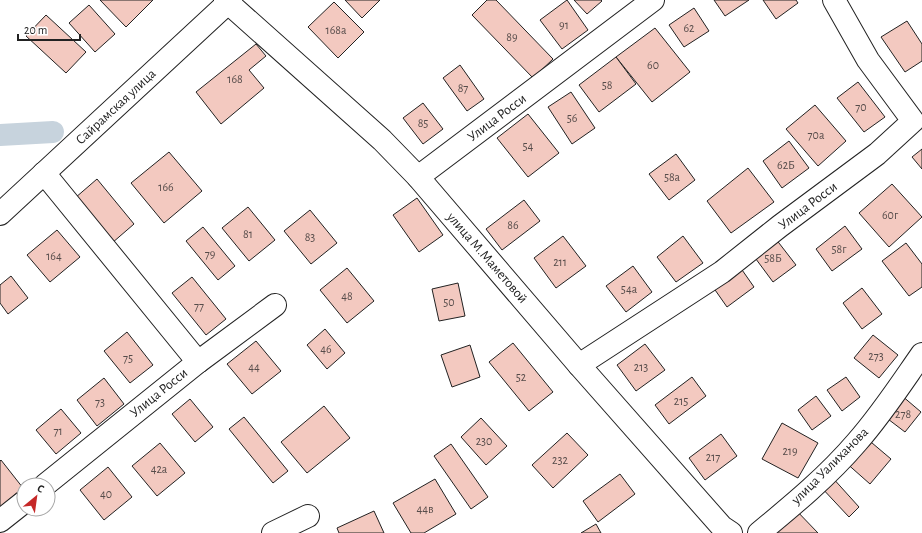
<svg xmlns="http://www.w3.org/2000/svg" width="922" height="533" viewBox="0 0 922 533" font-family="'Alegreya Sans',sans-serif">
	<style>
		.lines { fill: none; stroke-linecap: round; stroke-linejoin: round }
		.canal { stroke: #c7d3dd; stroke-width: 22 }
		.building { fill: #f3c9c0; stroke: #222 }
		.minor-casing { stroke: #222; stroke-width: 24 }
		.major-casing { stroke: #222; stroke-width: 24 }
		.minor { stroke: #fff; stroke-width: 22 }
		.major { stroke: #fff; stroke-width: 22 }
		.labels { text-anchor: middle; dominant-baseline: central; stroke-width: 3; stroke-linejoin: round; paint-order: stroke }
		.number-label { font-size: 12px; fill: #564c4a }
		.street-label { font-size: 14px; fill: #222; stroke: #fff }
	</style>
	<rect width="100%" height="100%" fill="#fff"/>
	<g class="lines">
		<!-- canal -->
		<path class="canal" d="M0,135L53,132"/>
	</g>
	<!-- building -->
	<g class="building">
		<path d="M100,0H153L126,27Z"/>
		<path d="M345,0H380L362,18Z"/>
		<path d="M487,0H496L553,59L533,78L472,15Z"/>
		<path d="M567,0L588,30L562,49L540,20Z"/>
		<path d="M574,0H601L602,1L587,14Z"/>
		<path d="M714,0H749L725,16Z"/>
		<path d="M763,0H796L798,3L776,19Z"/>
		<path d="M334,2L364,32L338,58L308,27Z"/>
		<path d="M89,5L115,34L95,52L69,23Z"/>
		<path d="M694,8L709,31L684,47L669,25Z"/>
		<path d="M46,15L86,52L66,73L26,36Z"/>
		<path d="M907,21L922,44V61L905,72L881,37Z"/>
		<path d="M655,28L690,72L652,102L616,57Z"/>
		<path d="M256,44L266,56L249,70L264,88L221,124L196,92Z"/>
		<path d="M616,57L636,84L599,112L579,85Z"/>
		<path d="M460,65L484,99L467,111L443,78Z"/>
		<path d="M858,82L885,117L864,132L837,98Z"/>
		<path d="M571,92L595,128L572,144L548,107Z"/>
		<path d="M423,103L443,129L423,144L403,118Z"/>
		<path d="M815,105L846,141L818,166L786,129Z"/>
		<path d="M528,114L559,153L528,177L497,138Z"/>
		<path d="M789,141L809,168L782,188L763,161Z"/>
		<path d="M922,149V169L912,157Z"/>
		<path d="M169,152L202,191L164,223L131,183Z"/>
		<path d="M676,154L695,180L669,200L649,174Z"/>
		<path d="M748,168L774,202L731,233L707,201Z"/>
		<path d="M97,179L134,224L112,243L75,198Z"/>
		<path d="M892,184L922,217L889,247L859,213Z"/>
		<path d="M417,198L443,235L419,252L393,215Z"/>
		<path d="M524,200L540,221L502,250L486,229Z"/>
		<path d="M248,207L275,240L249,261L222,228Z"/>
		<path d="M310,210L337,243L311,264L284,231Z"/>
		<path d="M845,226L862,249L832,271L816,249Z"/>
		<path d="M203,227L235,266L218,280L186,241Z"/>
		<path d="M57,230L80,257L50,282L27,255Z"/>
		<path d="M772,234L796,265L773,282L750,251Z"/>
		<path d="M563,236L586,266L556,288L534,258Z"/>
		<path d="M683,236L703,263L676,282L657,257Z"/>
		<path d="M906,243L922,264V287L909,296L882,261Z"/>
		<path d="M633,266L652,292L626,312L606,286Z"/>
		<path d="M740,267L754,287L727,307L713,287Z"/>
		<path d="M347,268L374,301L347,323L320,290Z"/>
		<path d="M11,276L28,298L8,314L0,303V285Z"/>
		<path d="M192,277L226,319L206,335L172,293Z"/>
		<path d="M458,283L465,316L439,321L432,289Z"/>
		<path d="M862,288L882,314L862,329L843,303Z"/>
		<path d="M325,329L345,353L327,369L307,345Z"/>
		<path d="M127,332L153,365L130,383L104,351Z"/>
		<path d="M873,335L898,355L879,378L854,358Z"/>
		<path d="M256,341L281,371L252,394L227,364Z"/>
		<path d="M513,343L553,392L529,411L489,362Z"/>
		<path d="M645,344L665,370L636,391L617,365Z"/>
		<path d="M470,345L480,377L452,387L441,355Z"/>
		<path d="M692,377L706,396L669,424L655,405Z"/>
		<path d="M846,377L860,397L842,411L827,390Z"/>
		<path d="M104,378L124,404L97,426L77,400Z"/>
		<path d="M901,395L921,412L905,432L884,416Z"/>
		<path d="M816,396L831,416L812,430L798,410Z"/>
		<path d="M190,399L213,427L195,442L172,414Z"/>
		<path d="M324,406L350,438L307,473L281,442Z"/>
		<path d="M61,409L81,433L56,454L36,430Z"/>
		<path d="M244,417L288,471L273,483L229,429Z"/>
		<path d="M481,418L507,446L486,465L461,437Z"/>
		<path d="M782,423L818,443L798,478L762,459Z"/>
		<path d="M567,433L588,455L553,488L532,465Z"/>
		<path d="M721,434L737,456L705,480L689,458Z"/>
		<path d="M865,437L891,459L870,484L844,461Z"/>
		<path d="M160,443L185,473L157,496L132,466Z"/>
		<path d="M451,444L488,497L471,509L434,456Z"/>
		<path d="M1,460L23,488L0,507V461Z"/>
		<path d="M108,467L132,497L104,520L80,490Z"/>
		<path d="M620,474L635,494L598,522L583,501Z"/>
		<path d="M831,476L859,507L849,517L820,486Z"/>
		<path d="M435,479L456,514L424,533H411L393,503Z"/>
		<path d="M793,507L818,533H772Z"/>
		<path d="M374,511L384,533H339L337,528Z"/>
		<path d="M596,524L601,533H581Z"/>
	</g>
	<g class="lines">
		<defs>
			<g id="minor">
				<path d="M225,0L382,140L418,177L579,365L722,527L731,533"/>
				<path d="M44,173L198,362"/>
				<path d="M418,177L653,0"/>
				<path d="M579,365L722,272L780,226L877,154L913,121L868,60L834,0"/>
				<path d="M45,485L198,362L275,305"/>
				<path d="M0,521L24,502"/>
				<path d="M273,533L308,516"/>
				<path d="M759,533C793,505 828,476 857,442C881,415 901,384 922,354"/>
			</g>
			<path id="major" d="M0,214L231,0"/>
		</defs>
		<!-- minor casing -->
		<use href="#minor" class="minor-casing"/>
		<!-- major casing -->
		<use href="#major" class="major-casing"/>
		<!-- minor -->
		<use href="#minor" class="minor"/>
		<!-- major -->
		<use href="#major" class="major"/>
	</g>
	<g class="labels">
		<!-- number labels -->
		<g class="number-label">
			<text x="564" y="25">91</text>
			<text x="689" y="28">62</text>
			<text x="336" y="30">168а</text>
			<text x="512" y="37">89</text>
			<text x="653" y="65">60</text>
			<text x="235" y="79">168</text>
			<text x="607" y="85">58</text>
			<text x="463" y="88">87</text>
			<text x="861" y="107">70</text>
			<text x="572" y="118">56</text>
			<text x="423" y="123">85</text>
			<text x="816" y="135">70а</text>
			<text x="528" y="146">54</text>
			<text x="786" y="165">62Б</text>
			<text x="672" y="177">58а</text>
			<text x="166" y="187">166</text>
			<text x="890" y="215">60г</text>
			<text x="513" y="225">86</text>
			<text x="248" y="234">81</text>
			<text x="310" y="237">83</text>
			<text x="839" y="249">58г</text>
			<text x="210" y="254">79</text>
			<text x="54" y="256">164</text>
			<text x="773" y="258">58Б</text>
			<text x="560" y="262">211</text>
			<text x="629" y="289">54а</text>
			<text x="347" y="296">48</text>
			<text x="449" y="302">50</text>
			<text x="199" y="306">77</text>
			<text x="326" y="349">46</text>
			<text x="876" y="356">273</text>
			<text x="128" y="358">75</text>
			<text x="254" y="367">44</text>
			<text x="641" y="367">213</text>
			<text x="521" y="377">52</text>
			<text x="681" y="401">215</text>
			<text x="100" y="402">73</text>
			<text x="903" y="414">278</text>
			<text x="58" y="431">71</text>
			<text x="484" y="441">230</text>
			<text x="790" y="451">219</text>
			<text x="713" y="457">217</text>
			<text x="560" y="460">232</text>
			<text x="159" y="469">42а</text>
			<text x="106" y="494">40</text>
			<text x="425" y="509">44в</text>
		</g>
		<!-- street labels -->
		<g class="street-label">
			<text transform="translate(116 107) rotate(-43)">Сайрамская улица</text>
			<text transform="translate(497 118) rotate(-37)">Улица Росси</text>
			<text transform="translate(808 206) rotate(-37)">Улица Росси</text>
			<text transform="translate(487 258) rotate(49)">улица М.Маметовой</text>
			<text transform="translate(159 393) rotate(-39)">Улица Росси</text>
			<text transform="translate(830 466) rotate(-45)">улица Уалиханова</text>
		</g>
	</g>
	<!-- north arrow -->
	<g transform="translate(36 497) rotate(29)"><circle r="19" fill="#ffffff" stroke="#a7a7a7"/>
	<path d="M0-3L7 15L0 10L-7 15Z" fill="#c62828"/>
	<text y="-6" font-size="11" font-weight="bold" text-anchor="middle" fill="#222222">С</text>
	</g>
	<!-- scale -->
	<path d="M18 34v6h62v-6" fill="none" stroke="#222222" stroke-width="2"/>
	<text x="24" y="34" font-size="12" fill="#222222" stroke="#ffffff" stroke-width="3" paint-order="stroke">20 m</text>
</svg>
